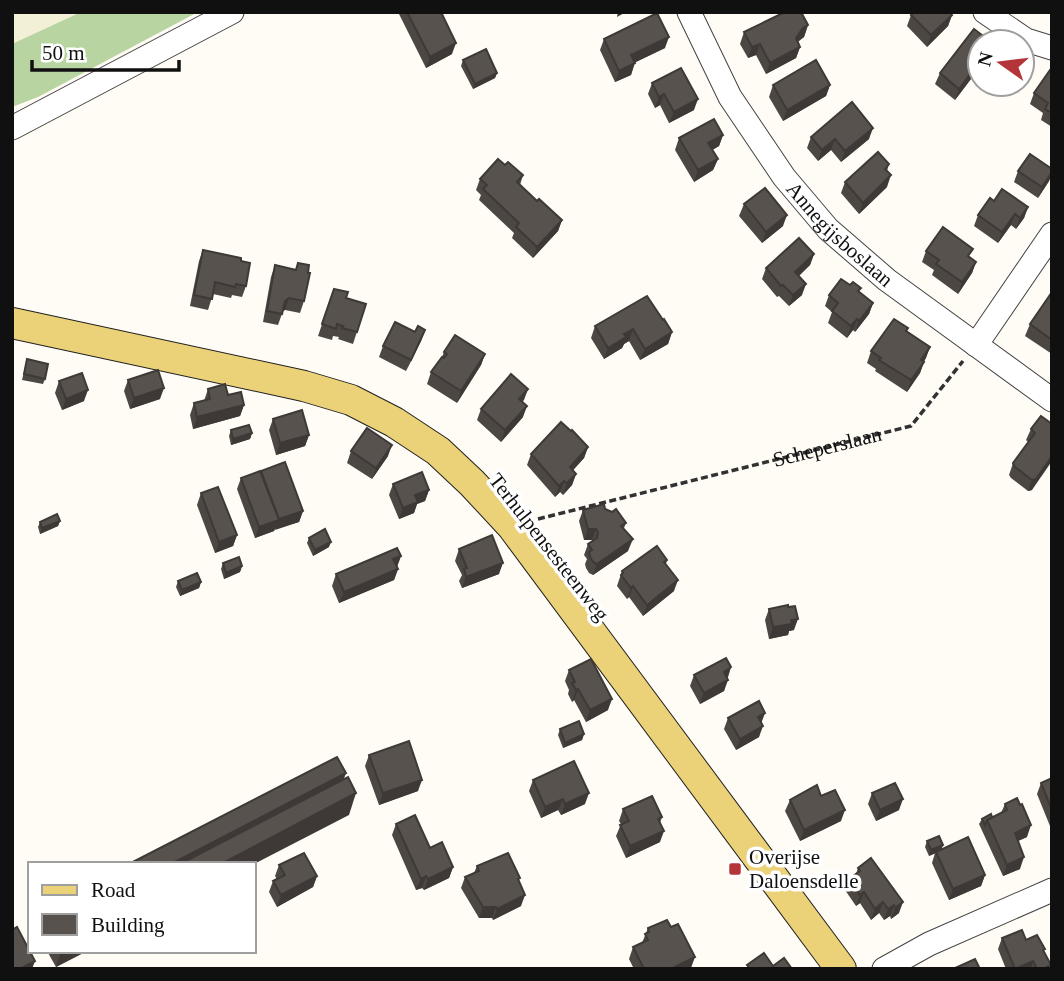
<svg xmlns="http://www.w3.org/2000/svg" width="1064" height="981" viewBox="0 0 1064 981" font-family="'Times New Roman',serif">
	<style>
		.farmland { fill: #f2f0d6 }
		.forest { fill: #b8d5a1 }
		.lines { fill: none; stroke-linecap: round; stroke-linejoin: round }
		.minor-casing { stroke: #434343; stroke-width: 25 }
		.major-casing { stroke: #212121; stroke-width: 32 }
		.path { stroke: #323232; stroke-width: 3.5; stroke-dasharray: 7 3.5; stroke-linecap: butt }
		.minor { stroke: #fff; stroke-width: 23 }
		.major { stroke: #ebd178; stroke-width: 30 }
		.wall { fill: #4c4743 }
		.shaded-wall { fill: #3e3937 }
		.building { fill: #58524e; stroke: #3e3937; stroke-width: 2 }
		.poi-dot { fill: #b43539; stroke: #fff; stroke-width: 2.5 }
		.labels { text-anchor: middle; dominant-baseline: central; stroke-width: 7; stroke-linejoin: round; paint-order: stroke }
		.street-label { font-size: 21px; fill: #101010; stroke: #fff }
		.poi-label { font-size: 21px; fill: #101010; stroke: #fff; text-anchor: start }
	</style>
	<rect width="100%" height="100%" fill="#fefcf5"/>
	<!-- farmland -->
	<path class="farmland" d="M12,12H81L12,44Z"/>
	<!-- forest -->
	<path class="forest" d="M81,12H198L38,97L12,107V44Z"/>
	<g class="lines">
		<defs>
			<g id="minor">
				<path id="s2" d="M689,12L730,97L784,177L828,229L887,280L1052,400"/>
				<path d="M985,12L1026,40L1052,48"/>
				<path d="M12,128L232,12"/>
				<path d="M976,345L1052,234"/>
				<path d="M884,969L929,944L1052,890"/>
			</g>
			<path id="major" d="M12,323L304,386L351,400L394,422L438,451L472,483L512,526L841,969"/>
		</defs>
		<!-- minor casing -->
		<use href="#minor" class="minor-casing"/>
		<!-- major casing -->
		<use href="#major" class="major-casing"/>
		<!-- path -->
		<path class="path" id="s1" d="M538,519L911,426L963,361"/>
		<!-- minor -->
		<use href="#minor" class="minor"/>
		<!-- major -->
		<use href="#major" class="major"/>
	</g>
	<!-- wall -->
	<g class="wall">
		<path d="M398,12H441L452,54L426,68Z"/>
		<path d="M911,15H952L948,26L927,47L907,26Z"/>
		<path d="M808,25L804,37L798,42L800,47L796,58L766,74L756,55L748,58L740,44L744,32Z"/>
		<path d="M604,39L665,48L634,63L631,75L615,82L600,50Z"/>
		<path d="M980,42V67L955,100L935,84L940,73Z"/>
		<path d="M463,60L497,73L495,78L473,89L461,66Z"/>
		<path d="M1052,71V127L1041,120L1043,113L1030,104L1034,93Z"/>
		<path d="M652,83L694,110L669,123L660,105L655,108L648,94Z"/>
		<path d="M773,85H830L826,96L783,121L769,97Z"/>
		<path d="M723,135L719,146L712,150L718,159L713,170L694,182L675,150L679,138Z"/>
		<path d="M811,137L869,139L841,162L831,150L818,161L807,148Z"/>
		<path d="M889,164L887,171V187L859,214L841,193L845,182Z"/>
		<path d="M505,165L523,175L520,185L537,201L562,220L558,231L533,258L512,238L514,233L479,200L481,195L476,190L480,179Z"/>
		<path d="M1052,169V174L1049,181L1038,198L1014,182L1018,171Z"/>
		<path d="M994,201L1028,207L1024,218L1016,229L1011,225L998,243L974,226L978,215Z"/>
		<path d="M744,204L783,226L762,243L739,216Z"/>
		<path d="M203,250L241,261L246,286L242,297L232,295L231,298L213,294L208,310L190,306L199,261Z"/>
		<path d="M926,251L970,258L976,262L972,273L958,294L932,275L934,270L922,262Z"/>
		<path d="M814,254L810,265L798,276L802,295L789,306L779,296L777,297L762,279L766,268Z"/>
		<path d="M298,263L304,301L300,313L285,310L283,311L278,325L263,322L271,277L275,265L296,270Z"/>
		<path d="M334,289L346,298L366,304L353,344L338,339L339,337L333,336L332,340L318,336Z"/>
		<path d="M859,292L873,303L869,314L855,332L853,330L847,338L828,323L832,312L825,306L829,295Z"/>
		<path d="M1052,292V354L1025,336L1030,324Z"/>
		<path d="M595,326L672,332L668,344L640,360L629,341L624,344L622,348L604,359L591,338Z"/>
		<path d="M908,328L907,331L930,347L924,362L920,373L907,392L875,371L876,369L867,363L871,351Z"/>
		<path d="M425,330L421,341L406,371L379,357L383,346L415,332Z"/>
		<path d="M444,352L485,354L481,365L457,403L427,384L431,372L442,357Z"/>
		<path d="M27,359L45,379L43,384L22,380Z"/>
		<path d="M128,380L160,399L130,409L124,391Z"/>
		<path d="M59,381L84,401L62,410L55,393Z"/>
		<path d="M208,389L228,395L244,405L240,416L193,429L190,415L194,403L204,401Z"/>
		<path d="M528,389L522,402L523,417L501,442L477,420L481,409Z"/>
		<path d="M1041,416L1032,490L1028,491L1011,478L1009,475L1013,463L1028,442L1026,440L1031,429Z"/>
		<path d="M273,419L309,435L305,446L276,455L269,430Z"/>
		<path d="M231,430L252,433L250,439L231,445L229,436Z"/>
		<path d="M588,447L584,458L573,470L576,474L572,485L563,495L560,492L555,497L527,465L531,454Z"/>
		<path d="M351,451L388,456L372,479L347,463Z"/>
		<path d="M261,471L303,511L299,522L275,529L274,531L255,538L237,489L241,478L261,473Z"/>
		<path d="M393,484L429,490L425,501L417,504L414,513L399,519L389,495Z"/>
		<path d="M201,493L237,535L233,546L215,553L197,505Z"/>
		<path d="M605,509L626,523L624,528L628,551L593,575L589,573L586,568L585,564L587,559L584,555L588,544L592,541V540H584L579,521L583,510Z"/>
		<path d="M60,521L58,526L40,534L38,527L40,522Z"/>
		<path d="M309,538L329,547L313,556L307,543Z"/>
		<path d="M459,549L499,574L462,588L459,581L462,575L455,561Z"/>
		<path d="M401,556L397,566L398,569L394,580L339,603L332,586L336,574Z"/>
		<path d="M667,560L666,564L674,591L643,616L629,597L627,599L617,586L622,571Z"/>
		<path d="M223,563L242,566L240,572L224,579L221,569Z"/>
		<path d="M178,581L201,582L199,588L180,596L176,587Z"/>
		<path d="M769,609L794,630L789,631L788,635L769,639L765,620Z"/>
		<path d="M731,667L724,691L700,704L690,686L694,675Z"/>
		<path d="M569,670L608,710L586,722L574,700L572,702L568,694L569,690L565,681Z"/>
		<path d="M728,718L761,723L759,737L736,750L724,729Z"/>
		<path d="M560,729L584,734L582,740L563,748L558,735Z"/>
		<path d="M369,755L418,791L379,805L365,766Z"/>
		<path d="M1052,778V831L1037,794L1041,783Z"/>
		<path d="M533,780L585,804L561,815L558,810L541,818L529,791Z"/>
		<path d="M872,793L899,810L876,821L868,804Z"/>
		<path d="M821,796L841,821L800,841L785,811L790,800Z"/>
		<path d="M1005,804L1027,837L1018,841L1020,869L1003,876L979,824L982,819L992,817L1001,813Z"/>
		<path d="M623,809L662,817L660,823V842L626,858L616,836L621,824L619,821Z"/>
		<path d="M396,824L430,848L453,867L449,878L424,890L422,888L416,890L392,835Z"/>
		<path d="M927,841L943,845L941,849L985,875L981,886L949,900L932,863L935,853L929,856L925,847Z"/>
		<path d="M871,858L899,913L891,919L890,916L884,920L879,913L871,920L860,903L856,906L845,890L849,879L856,874L858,868Z"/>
		<path d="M279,865L317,876L313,887L277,907L269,892L273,881L277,879L275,876Z"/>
		<path d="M477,866L519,881L521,906L493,920L492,918H479L461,888L465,877L474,873Z"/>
		<path d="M648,928L691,968L634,969L629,959L633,947L642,943Z"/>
		<path d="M1002,938L1026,940L1044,951L1050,969H1006L998,949Z"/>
		<path d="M47,951H87L56,967Z"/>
	</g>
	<!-- shaded-wall -->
	<g class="shaded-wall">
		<path d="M618,12H626L617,17Z"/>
		<path d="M952,15L948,26L927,47L931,35Z"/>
		<path d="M808,25L804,37L799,40L792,50L796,38L803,28Z"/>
		<path d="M669,37L665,48L627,66L631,55Z"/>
		<path d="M456,43L452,54L426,68L430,57Z"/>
		<path d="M760,44L756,55L748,58L752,47Z"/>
		<path d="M800,47L796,58L766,74L770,63Z"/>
		<path d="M980,61V67L955,100L959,89Z"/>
		<path d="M635,63L631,75L615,82L619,71Z"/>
		<path d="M497,73L495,78L473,89L475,84Z"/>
		<path d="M830,85L826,96L783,121L787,110Z"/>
		<path d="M664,94L660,105L655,108L659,97Z"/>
		<path d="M698,99L694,110L669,123L674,112Z"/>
		<path d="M873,128L869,139L841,162L845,151Z"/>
		<path d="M723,135L719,146L704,155L708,143Z"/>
		<path d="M835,139L831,150L818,161L822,150Z"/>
		<path d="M718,159L713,170L694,182L698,170Z"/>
		<path d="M1052,172L1049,181L1038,198L1042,187Z"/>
		<path d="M891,175L887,187L859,214L863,203Z"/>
		<path d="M1028,207L1024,218L1016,229L1020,218Z"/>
		<path d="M1015,214L1011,225L998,243L1002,232Z"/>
		<path d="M787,215L783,226L762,243L766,232Z"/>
		<path d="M562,220L558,231L533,258L537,247Z"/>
		<path d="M814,254L810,265L791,284L795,272Z"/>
		<path d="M976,262L972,273L958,294L962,282Z"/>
		<path d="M806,284L802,295L789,306L793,295Z"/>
		<path d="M289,298L285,310L281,312L285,301Z"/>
		<path d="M873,303L869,314L855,332L859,321Z"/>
		<path d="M857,319L853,330L847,338L851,326Z"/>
		<path d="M633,329L629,341L624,344L622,348L604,359L608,348L624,334Z"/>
		<path d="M425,330L421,341L406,371L411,360Z"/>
		<path d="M672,332L668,344L640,360L645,349Z"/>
		<path d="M930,347L926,358L917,372L921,360Z"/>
		<path d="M485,354L481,365L457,403L461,391Z"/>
		<path d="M924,362L920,373L907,392L911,380Z"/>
		<path d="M164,388L160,399L130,409L134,398Z"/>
		<path d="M528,389L524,400L515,410L519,399Z"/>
		<path d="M88,390L84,401L62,410L66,399Z"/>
		<path d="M244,405L240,416L193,429L197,417Z"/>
		<path d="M527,406L523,417L501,442L505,430Z"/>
		<path d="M252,433L250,439L231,445L233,439Z"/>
		<path d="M309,435L305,446L276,455L280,443Z"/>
		<path d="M392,445L388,456L372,479L376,468Z"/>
		<path d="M588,447L584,458L566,478L570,467Z"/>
		<path d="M1052,456V461L1032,490L1028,491L1032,480Z"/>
		<path d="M576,474L572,485L563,495L567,483Z"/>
		<path d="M564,481L560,492L555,497L559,486Z"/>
		<path d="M429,490L425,501L417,504L414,513L399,519L403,508L415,495Z"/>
		<path d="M303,511L299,522L275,530L279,519Z"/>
		<path d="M279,520L274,531L255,538L259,527Z"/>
		<path d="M60,521L58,526L40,534L42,528Z"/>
		<path d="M588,529H596L592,540H584Z"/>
		<path d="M237,535L233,546L215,553L219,542Z"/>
		<path d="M633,539L628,551L593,575L597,564Z"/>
		<path d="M331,542L329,547L313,556L315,550Z"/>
		<path d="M401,556L397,567L393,559Z"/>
		<path d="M503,563L499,574L462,588L466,577Z"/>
		<path d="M242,566L240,572L224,579L226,573Z"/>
		<path d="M398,569L394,580L339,603L344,592Z"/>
		<path d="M678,580L674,591L643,616L647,605Z"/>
		<path d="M201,582L199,588L180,596L182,590Z"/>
		<path d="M633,586L629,597L627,599L631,588Z"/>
		<path d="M798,619L794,630L789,631L788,635L769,639L773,627L791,620Z"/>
		<path d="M731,667L727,678L724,672Z"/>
		<path d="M728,680L724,691L700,704L704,693Z"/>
		<path d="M578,689L574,700L572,702L576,690Z"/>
		<path d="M612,699L608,710L586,722L590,710Z"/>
		<path d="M765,713L761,724L758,717Z"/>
		<path d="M763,726L759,737L736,750L740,739Z"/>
		<path d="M584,734L582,740L563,748L565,743Z"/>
		<path d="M346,773L338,795L205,864H171Z"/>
		<path d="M422,780L418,791L379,805L383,793Z"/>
		<path d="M356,793L349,815L254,864H221Z"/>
		<path d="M589,793L585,804L561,815L565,804Z"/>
		<path d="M563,799L558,810L541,818L545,807Z"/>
		<path d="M903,799L899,810L876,821L880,810Z"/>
		<path d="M845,810L841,821L800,841L804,830Z"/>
		<path d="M1031,825L1027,837L1011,844L1015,833Z"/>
		<path d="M664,831L660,842L626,858L630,846Z"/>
		<path d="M943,845L941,851L929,856L931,850Z"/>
		<path d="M1024,857L1020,869L1003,876L1007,865Z"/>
		<path d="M453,867L449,878L424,890L428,879Z"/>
		<path d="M985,875L981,886L949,900L953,889Z"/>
		<path d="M317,876L313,887L277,907L281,895Z"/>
		<path d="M426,876L422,888L416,890L421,879Z"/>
		<path d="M864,892L860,903L856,906L860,895Z"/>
		<path d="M525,895L521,906L493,920L497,909Z"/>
		<path d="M883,902L879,913L871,920L875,909Z"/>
		<path d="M903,902L899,913L891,919L895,908Z"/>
		<path d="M894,905L890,916L884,920L888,909Z"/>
		<path d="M483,907H496L492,918H479Z"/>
		<path d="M61,951H87L56,967Z"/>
		<path d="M695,957L691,968L671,969Z"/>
		<path d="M35,961L32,969H20Z"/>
		<path d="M1033,961L1031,969H1016Z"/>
	</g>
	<!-- building -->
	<g class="building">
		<path d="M407,12H441L456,43L430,57Z"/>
		<path d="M785,12H801L808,25L803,28L796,38L800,47L770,63L760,44L752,47L744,32Z"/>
		<path d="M914,12H950L952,15L931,35L911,15Z"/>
		<path d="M657,13L669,37L631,55L635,63L619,71L604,39Z"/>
		<path d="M974,29L991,42H980V61L959,89L940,73Z"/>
		<path d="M486,49L497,73L475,84L463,60Z"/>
		<path d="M816,60L830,85L787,110L773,85Z"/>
		<path d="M681,68L698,99L674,112L664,94L659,97L652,83Z"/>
		<path d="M1050,70L1052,71V113L1045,109L1048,103L1034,93Z"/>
		<path d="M852,102L873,128L845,151L835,139L822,150L811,137Z"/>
		<path d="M714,119L723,135L708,143L718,159L698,170L679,138Z"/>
		<path d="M878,152L889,164L885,169L891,175L863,203L845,182Z"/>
		<path d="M1030,154L1052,169V172L1042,187L1018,171Z"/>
		<path d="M498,159L505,165L508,162L523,175L517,182L537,201L539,199L562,220L537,247L516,227L519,223L483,189L487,185L480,179Z"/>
		<path d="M765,188L787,215L766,232L744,204Z"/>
		<path d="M1002,189L1028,207L1020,218L1015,214L1002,232L978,215L990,198L994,201Z"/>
		<path d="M943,227L973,249L968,256L976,262L962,282L936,264L939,260L926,251Z"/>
		<path d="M799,238L814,254L795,272L806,284L793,295L783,285L781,286L766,268Z"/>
		<path d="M203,250L241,258V261L250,263L246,286L236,284L235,287L215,282L212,299L194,295Z"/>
		<path d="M298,263L309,265L308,273H310L304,301L289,298L285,301L282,314L267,311L275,265L296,270Z"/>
		<path d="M841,279L850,285L853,282L861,288L858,291L873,303L859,321L857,319L851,326L832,311L838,303L829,295Z"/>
		<path d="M334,289L348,292L346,298L366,304L357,332L342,328L343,326L337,324L336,329L322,324Z"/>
		<path d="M1052,292V340L1030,324Z"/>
		<path d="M647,296L663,320L664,319L672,332L645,349L633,329L624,334L626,337L608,348L595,326Z"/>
		<path d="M894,319L908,328L906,331L930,347L921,360L924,362L911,380L879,360L881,358L871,351Z"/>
		<path d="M395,322L415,332L418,326L425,330L411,360L383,346Z"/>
		<path d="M455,335L485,354L461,391L431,372L442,357L444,358L447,354L444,352Z"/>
		<path d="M27,359L48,364L45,379L24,374Z"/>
		<path d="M158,370L164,388L134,398L128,380Z"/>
		<path d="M82,373L88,390L66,399L59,381Z"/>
		<path d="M511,374L528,389L519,399L527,406L505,430L481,409Z"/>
		<path d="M225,384L228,395L241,392L244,405L197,417L194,403L210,399L208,389Z"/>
		<path d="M302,410L309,435L280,443L273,419Z"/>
		<path d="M1041,416L1052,424V456L1036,479L1032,480L1015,467L1013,463L1035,433L1031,429Z"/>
		<path d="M561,422L571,431L572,430L588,447L570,467L576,474L567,483L564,481L559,486L531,454Z"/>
		<path d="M249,425L252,433L233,439L231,430Z"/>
		<path d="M367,428L392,445L376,468L351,451Z"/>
		<path d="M285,462L303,511L279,519L261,471Z"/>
		<path d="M260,471L279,520L259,527L241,478Z"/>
		<path d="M422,472L429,490L415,495L418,502L403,508L393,484Z"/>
		<path d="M218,487L237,535L219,542L201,493Z"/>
		<path d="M604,504L605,509L612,512L616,509L626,523L621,526L633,539L597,564L593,562L590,557L589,552L592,550L588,544L597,538L598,532L596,529H588L583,510Z"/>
		<path d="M57,514L60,521L42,528L40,522Z"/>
		<path d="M325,529L331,542L315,550L309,538Z"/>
		<path d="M492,535L503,563L466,577L464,569L467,568L459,549Z"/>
		<path d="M657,546L667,560L664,562L678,580L647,605L633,586L631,588L621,575L623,573L622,571Z"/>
		<path d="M397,548L401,556L393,559L398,569L344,592L336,574Z"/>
		<path d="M239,557L242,566L226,573L223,563Z"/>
		<path d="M197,573L201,582L182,590L178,581Z"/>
		<path d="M788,605V607L795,606L798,619L791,620L792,624L773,627L769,609Z"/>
		<path d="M726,658L731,667L724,672L728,680L704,693L694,675Z"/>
		<path d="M591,659L612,699L590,710L578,689L576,690L572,683L575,682L569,670Z"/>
		<path d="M759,701L765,713L758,717L763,726L740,739L728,718Z"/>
		<path d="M579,721L584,734L565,743L560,729Z"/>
		<path d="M409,741L422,780L383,793L369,755Z"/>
		<path d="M337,757L346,773L171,864H129Z"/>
		<path d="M574,761L589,793L565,804L563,799L545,807L533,780Z"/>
		<path d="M348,777L356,793L221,864H180Z"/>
		<path d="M1052,778V810L1041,783Z"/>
		<path d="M895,783L903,799L880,810L872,793Z"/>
		<path d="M817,785L821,796L835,790L845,810L804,830L790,800Z"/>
		<path d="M652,796L662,817L658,819L664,831L630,846L620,825L629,821L623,809Z"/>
		<path d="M1017,798L1020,805L1022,804L1031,825L1015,833L1024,857L1007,865L987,820L1007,810L1005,804Z"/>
		<path d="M991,814L992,817L987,820L985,825L982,819Z"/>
		<path d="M415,815L430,848L442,842L453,867L428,879L426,876L421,879L396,824Z"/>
		<path d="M939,836L943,845L931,850L927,841Z"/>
		<path d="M968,837L985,875L953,889L936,852Z"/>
		<path d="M304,853L317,876L281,895L273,881L285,875L279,865Z"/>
		<path d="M508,853L520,878L518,879L525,895L497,909L496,907H483L465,877L479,871L477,866Z"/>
		<path d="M871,858L903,902L895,908L894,905L888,909L883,902L875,909L864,892L860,895L849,879L860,871L858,868Z"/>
		<path d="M667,920L671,927L678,924L695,957L671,969H644L633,947L648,940L645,934L649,932L648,928Z"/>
		<path d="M17,927L35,961L20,969H12V930Z"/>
		<path d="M1022,930L1026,940L1037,935L1045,949L1043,950L1051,965L1043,969H1037L1033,961L1015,969L1002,938Z"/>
		<path d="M764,953L773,966L784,958L792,969H750L747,965Z"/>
		<path d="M975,959L980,969H953Z"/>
	</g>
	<!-- markers -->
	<rect class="poi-dot" x="728" y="862" width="14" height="14" rx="3.5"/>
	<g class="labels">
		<!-- street labels -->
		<g class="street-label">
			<text stroke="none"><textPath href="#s2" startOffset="271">Annegijsboslaan</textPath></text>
			<text stroke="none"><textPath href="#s1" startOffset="298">Scheperslaan</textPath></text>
			<text transform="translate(549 547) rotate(52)">Terhulpensesteenweg</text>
		</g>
		<!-- poi labels -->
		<g class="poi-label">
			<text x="749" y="857">Overijse<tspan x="749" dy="24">Daloensdelle</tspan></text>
		</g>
	</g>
	<!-- border -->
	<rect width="1064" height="981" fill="none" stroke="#101010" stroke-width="28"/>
	<!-- legend -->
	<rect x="28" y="862" width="228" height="91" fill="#ffffff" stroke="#9f9f9f" stroke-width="2"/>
	<rect x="42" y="885" width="35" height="10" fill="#ebd178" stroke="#9f9f9f" stroke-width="2"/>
	<text x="91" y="897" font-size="21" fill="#101010">Road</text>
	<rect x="42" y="914" width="35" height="21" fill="#58524e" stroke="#9f9f9f" stroke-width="2"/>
	<text x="91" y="932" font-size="21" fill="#101010">Building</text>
	<!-- north arrow -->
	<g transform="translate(1001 63) rotate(284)"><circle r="33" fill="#ffffff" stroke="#9f9f9f" stroke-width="2"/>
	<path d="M0-5L12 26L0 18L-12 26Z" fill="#b43539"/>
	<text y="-10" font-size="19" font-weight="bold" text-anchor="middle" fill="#101010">N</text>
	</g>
	<!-- scale -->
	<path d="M32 60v10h147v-10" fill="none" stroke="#101010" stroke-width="3.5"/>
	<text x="42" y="60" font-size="21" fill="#101010" stroke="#ffffff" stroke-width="5" paint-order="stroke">50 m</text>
</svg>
